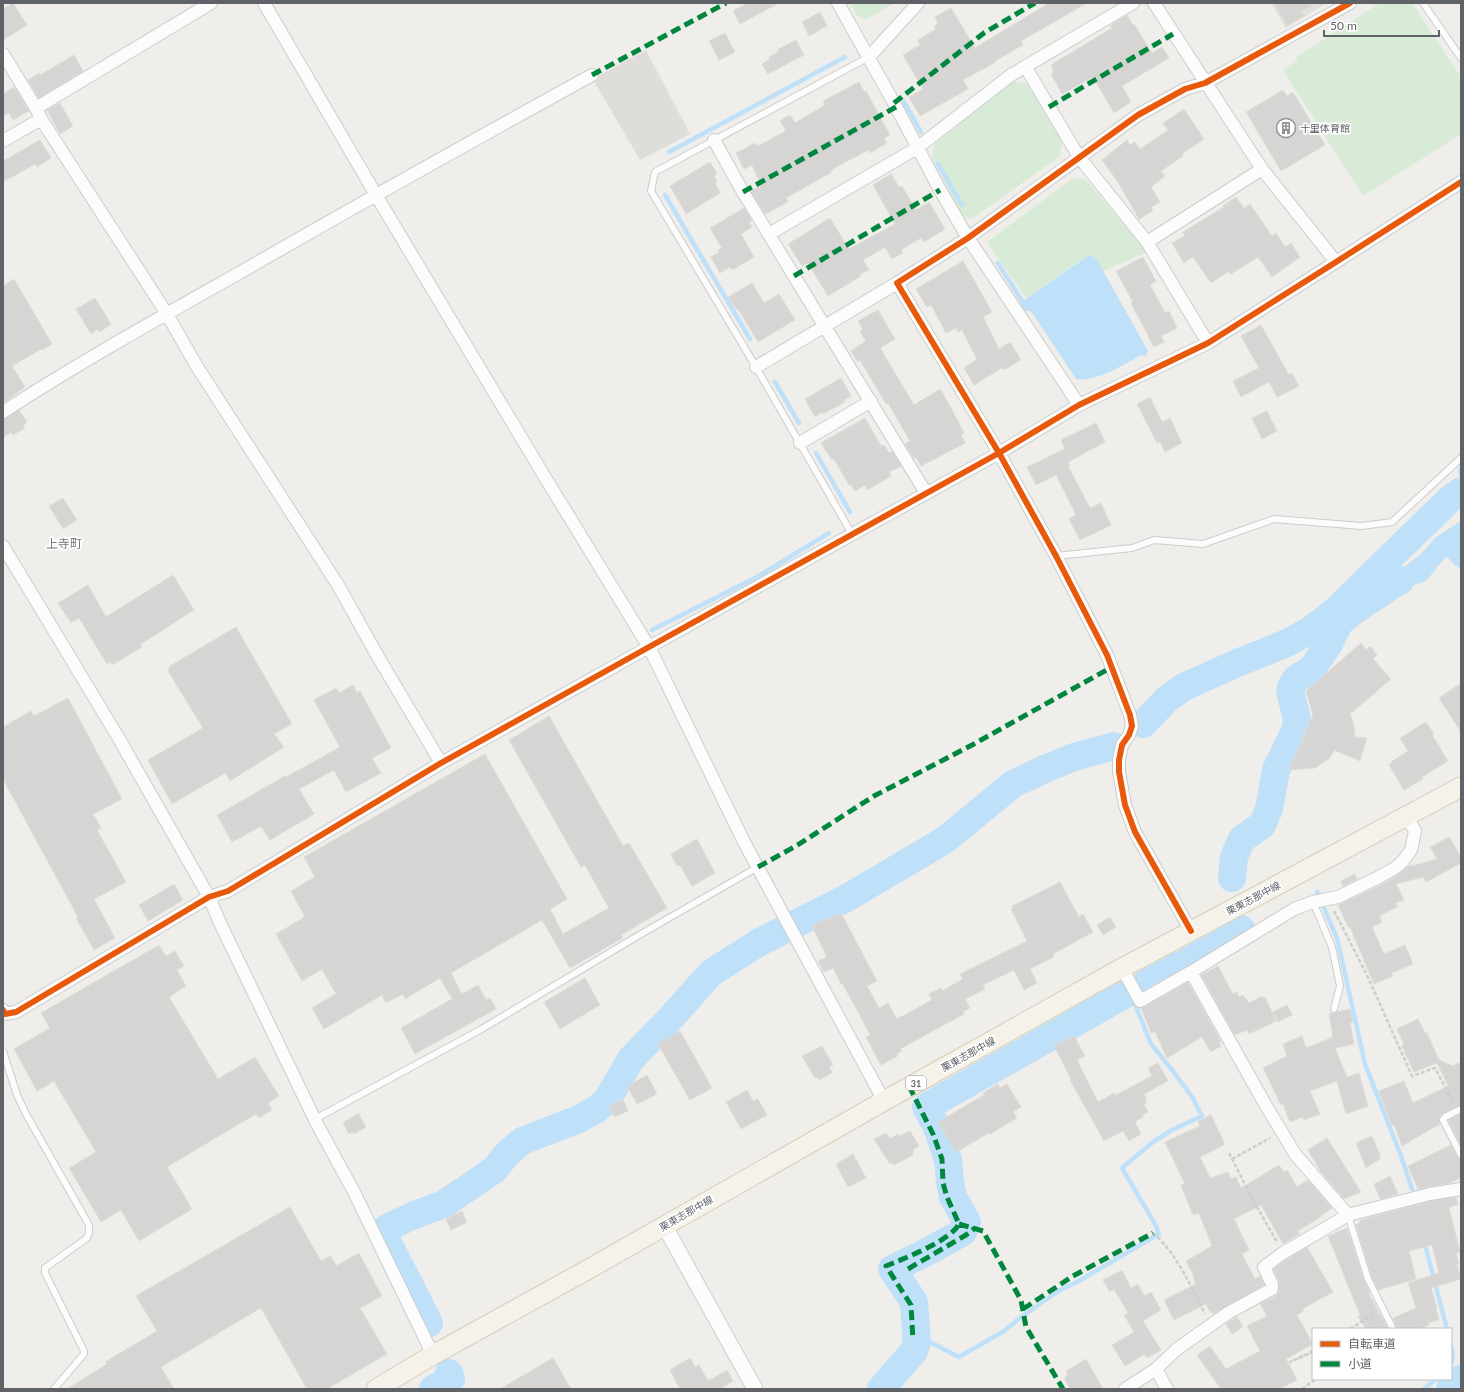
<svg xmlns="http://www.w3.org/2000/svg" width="1464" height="1392" font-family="Lato,'Noto Sans JP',sans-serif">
  <rect width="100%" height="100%" fill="#efeeea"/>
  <path fill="#dfddda" d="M646 50 690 134 640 160 595 83 596 77Z"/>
  <path fill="#e2e0da" d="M1271 3H1327L1286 28Z"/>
  <path fill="#d8ebd6" d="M850 3H895L865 20 857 15Z
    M1380 3H1412L1461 77V134L1363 196 1283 70 1298 60 1296 57Z
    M1014 81 1027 84 1062 142 1060 156 972 219 962 216 932 159 934 145 1005 87Z
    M1073 178 1086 180 1147 252 1103 271 1096 258 1088 255 1026 298 987 242Z"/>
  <path fill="#bfe0f9" d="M1089 255 1096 258 1148 351 1146 356 1141 355C1123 365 1097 382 1076 379L1031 311H1025L1020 303Z
    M1461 521V569L1456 566 1447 557C1438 563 1434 574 1425 581 1420 585 1410 585 1403 586L1399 571 1421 554 1436 537Z"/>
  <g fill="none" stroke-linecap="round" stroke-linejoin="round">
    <path stroke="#bfe0f9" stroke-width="4.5" d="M904 102 921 132
      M669 152 845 57
      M938 164 962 205
      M665 195 750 339
      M998 263 1022 301
      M775 382 799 423
      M816 453 850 512
      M1461 469 1460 471 1461 474
      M652 630 757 577 829 533
      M1317 892 1337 938 1365 1064 1401 1156 1412 1189
      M1424 1241 1447 1329
      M917 1342H930L959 1357 1004 1331 1021 1317 1060 1290 1077 1282 1159 1234 1155 1224 1122 1168 1153 1142 1172 1130 1202 1116 1192 1097 1173 1071 1151 1044 1132 997
      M1451 1346 1453 1355 1451 1364
      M1424 1389 1436 1379"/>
    <path stroke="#bfe0f9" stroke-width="28" d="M1143 724 1167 699 1184 687 1235 664 1287 643 1309 631 1333 613 1449 500 1461 491
      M1232 878 1234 857 1242 839 1262 825 1269 809 1276 770 1296 729 1297 719 1290 691 1292 685 1297 678 1312 669 1329 644 1339 623 1352 612 1394 584 1401 580
      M1145 984 1242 932 1241 929
      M429 1323 383 1233 387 1228 412 1216 444 1204 494 1170 507 1154 522 1141 579 1119 597 1109 607 1100 631 1059 668 1021 711 973 758 943 845 899 945 840 1013 784 1047 768 1074 757 1114 746
      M433 1389 451 1379 449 1373
      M881 1389 914 1351 917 1342 914 1302 892 1269 927 1252 963 1232 967 1222 953 1197 950 1182 948 1160 937 1127 926 1107 1131 991
      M1450 1389 1461 1379"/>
  </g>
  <path fill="#d6d5d3" stroke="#deddd9" d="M13 3 27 25 3 40V9Z
    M748 3H779L740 24 733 11Z
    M1049 3H1087L1021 41 1023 45 995 61 996 62 963 80 968 89 920 116 909 97 923 89 903 55 920 45 918 40 936 29 934 26 938 24 935 17 951 8 975 48Z
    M1274 3H1317L1301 12 1304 16 1287 26Z
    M820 12 827 26 809 36 802 22Z
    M1127 15 1133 25 1134 24 1152 53 1162 47 1169 58 1122 86 1131 102 1114 113 1093 77 1062 94 1051 74 1054 72 1051 65 1112 28 1110 26Z
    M725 33 735 52 719 60 709 41Z
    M796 40 804 55 768 74 762 64 770 59 769 57 778 52 777 50Z
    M74 55 83 71 39 98 28 80 39 73 40 75Z
    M859 82 864 92 866 91 890 135 884 138 887 143 870 153 868 150 831 170 832 172 786 198 788 202 765 214 751 191 761 186 752 165 744 169 736 153 755 143 758 146 786 131 780 121 790 115 795 123 825 105 823 101Z
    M14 87 29 111 13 120 9 113 3 116V94Z
    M1283 90 1287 96 1293 92 1325 145 1281 171 1246 112Z
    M60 103 73 126 60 134 47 110Z
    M1184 109 1204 139 1182 154 1183 156 1161 171 1165 176 1151 187 1160 202 1151 207 1153 211 1139 219 1118 182 1102 160 1127 140 1130 145 1135 142 1140 149 1168 130 1163 123Z
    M40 140 51 158 37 167 35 164 3 182V161Z
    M710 162 717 174 714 176 717 181 715 183 720 193 686 214 670 186Z
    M891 174 899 187 902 186 916 210 929 202 945 229 924 242 921 238 901 250 903 253 892 259 885 247 863 260 869 270 860 274 861 276 828 296 808 263 802 266 788 244 830 218 849 249 895 224 873 185Z
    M1236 197 1244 208 1250 204 1272 236 1276 233 1285 247 1291 243 1300 257 1272 277 1258 257 1231 274 1229 271 1211 283 1193 257 1184 263 1172 243 1185 236 1183 232 1224 207 1223 206Z
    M744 208 752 221 749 222 752 227 741 234 754 257 732 270 730 267 720 273 711 257 719 252 718 250 722 248 710 228Z
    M1143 257 1156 281 1150 285 1165 313 1169 311 1177 328 1161 336 1164 342 1154 347 1131 303 1133 302 1116 271Z
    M963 261 992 312 983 317 999 349 1010 342 1021 360 1004 370 1002 368 974 385 964 368 977 359 962 330 958 332 956 328 946 333 931 305 927 307 916 289Z
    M14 279 52 344 42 350 41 349 12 366 25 387 3 403V286Z
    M752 283 764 303 779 294 795 320 758 342 738 309 737 310 728 297Z
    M95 298 111 324 100 332 98 329 91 334 76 309Z
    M878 310 895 339 880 348 914 405 940 389 950 406 964 433 961 435 965 443 921 466 916 457 914 458 905 444 910 441 888 403 886 404 860 360 858 362 851 351 866 341 860 332 863 330 858 321Z
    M1261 325 1289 375 1292 373 1299 386 1277 397 1269 382 1241 397 1233 381 1259 368 1241 336Z
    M841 378 851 396 844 400 845 402 823 414 822 412 815 417 805 399Z
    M1150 397 1162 422 1170 418 1182 443 1165 452 1160 442 1157 443 1137 404Z
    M19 410 27 422 23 425 25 428 13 435 12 432 3 437V419Z
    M1267 411 1277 431 1262 439 1252 418Z
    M865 418 881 446 884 445 889 453 892 451 901 466 889 472 891 476 867 490 865 485 855 491 851 484 849 485 834 459 832 460 821 443Z
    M1096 423 1105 442 1068 462 1070 465 1068 466 1090 508 1101 503 1111 525 1080 540 1069 519 1076 515 1056 475 1036 485 1027 467 1065 449 1061 440Z
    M63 498 77 520 63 529 49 506Z
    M173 575 194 610 141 644 142 647 112 665 110 662 107 664 79 618 71 623 58 603 88 585 106 617Z
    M236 627 292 724 274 734 284 747 230 781 225 773 172 804 148 760 203 728 168 671 170 666Z
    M1361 643 1366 650 1370 646 1377 655 1373 659 1391 679 1350 714 1353 721 1355 737 1367 738 1360 761 1334 750 1330 758 1315 768 1289 770 1313 715 1306 691Z
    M1461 683V732L1439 698Z
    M353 685 357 693 360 691 391 748 372 758 381 773 346 792 334 770 299 789 314 814 270 840 261 826 232 842 217 815 285 776 286 777 340 747 314 700 336 688 339 693Z
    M68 698 122 799 93 814 101 828 97 830 126 882 94 899 115 938 94 950 76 918 78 917 3 779V727L31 711 34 716Z
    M549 716 623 846 629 843 667 908 621 935 623 938 570 968 542 920 513 937 451 973 462 994 478 985 486 1000 490 998 496 1009 415 1054 401 1028 452 999 440 978 405 999 403 994 386 1003 382 995 324 1029 312 1008 336 994 322 969 302 981 276 934 305 917 291 891 315 877 304 857 485 754 567 899 550 909 563 934 609 908 585 865 581 867 509 740Z
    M1426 722 1434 734 1432 735 1448 761 1422 777 1423 779 1404 790 1389 765 1392 763 1391 762 1408 751 1400 738Z
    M1449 837 1461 857V863L1426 882 1423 877 1396 884 1404 900 1396 903 1397 907 1379 916 1382 922 1372 927 1384 954 1405 945 1413 964 1391 973 1393 976 1374 984 1350 927H1348L1338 905 1381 885 1399 874 1409 866 1412 865V866L1437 859 1430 847Z
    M697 839 715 873 692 886 680 865 677 866 671 854Z
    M1355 874 1357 879 1343 886 1341 881Z
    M1060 882 1079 917 1083 914 1093 932 1053 954 1054 957 1030 969 1037 983 1024 990 1014 970 983 985 985 989 965 999 970 1008 963 1012 964 1014 900 1049 902 1051 897 1054 898 1056 881 1065 866 1037 870 1035 862 1019 842 983 841 984 833 968 824 972 818 961 827 957 812 926 827 918 828 920 841 913 877 981 867 986 879 1008 888 1003 897 1019 932 1000 929 994 941 988 942 991 963 979 960 974 1027 941 1011 909 1013 908 1012 906Z
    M174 884 183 900 148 921 139 905Z
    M1110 917 1116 927 1103 935 1097 925Z
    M159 945 166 956 175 951 184 966 177 970 186 986 169 997 218 1079 255 1057 279 1096 268 1103 272 1110 259 1118 256 1114 167 1167 192 1209 139 1241 121 1210 101 1222 69 1168 96 1152 54 1081 37 1091 14 1049 50 1028 41 1013Z
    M1218 966 1233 994 1237 992 1239 997 1243 995 1244 998 1245 997 1249 1003 1262 996 1263 998 1265 997 1276 1021 1249 1034 1247 1030 1235 1035 1201 975Z
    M585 978 600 1005 560 1029 544 1002Z
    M1188 982 1221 1042 1219 1043 1221 1046 1211 1052 1202 1037 1167 1058 1155 1032 1151 1033 1141 1008Z
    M1287 1005 1292 1015 1278 1022 1272 1012Z
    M1350 1009 1353 1022 1350 1023 1354 1044 1335 1048 1347 1077 1359 1073 1368 1106 1346 1114 1337 1081 1310 1091 1320 1114 1304 1120 1303 1117 1290 1122 1283 1104 1281 1105 1263 1068 1287 1056 1283 1044 1302 1036 1306 1048 1333 1037 1329 1014Z
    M1418 1019 1425 1033H1427L1439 1060 1453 1066 1461 1062V1105L1442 1114 1439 1119 1440 1124 1402 1146 1394 1125 1392 1126 1379 1091 1404 1081 1413 1103 1448 1086 1437 1063 1414 1072 1402 1046 1404 1044 1397 1029Z
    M680 1031 712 1088 690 1100 658 1044Z
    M1074 1036 1085 1056 1077 1060 1098 1102 1114 1093 1116 1095 1152 1076 1148 1068 1158 1063 1168 1081 1144 1094 1147 1100 1145 1101 1146 1104 1144 1105 1148 1112 1142 1115 1143 1117 1135 1122 1141 1134 1129 1141 1123 1131 1104 1141 1103 1139 1070 1080 1071 1079 1054 1046Z
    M822 1046 833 1065 829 1067 832 1073 819 1080 817 1077 815 1078 802 1056Z
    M647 1075 657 1094 637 1104 627 1086Z
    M998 1084 1000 1088 1007 1084 1021 1107 1013 1112 1017 1118 990 1134 989 1133 956 1152 938 1122 984 1095 983 1093Z
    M747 1090 753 1101 758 1099 767 1115 741 1129 726 1102Z
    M623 1100 628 1111 614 1117 609 1106Z
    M358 1113 366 1127 354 1134 352 1132 349 1134 343 1123Z
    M1461 1114V1145L1448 1120Z
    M1211 1115 1224 1142 1223 1143 1224 1145 1200 1157 1210 1178 1228 1172 1231 1179 1236 1177 1241 1188 1279 1165 1284 1172 1287 1170 1297 1187 1308 1180 1332 1208 1316 1220 1298 1231 1299 1234 1283 1244 1261 1205 1234 1219 1249 1250 1242 1254 1255 1279 1260 1276 1264 1285 1213 1314 1212 1311 1210 1312 1206 1304 1174 1320 1164 1300 1196 1284 1193 1277 1194 1276 1186 1261 1212 1246 1199 1213 1193 1215 1181 1185 1185 1184 1165 1142 1200 1126 1198 1121Z
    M910 1131 919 1146 913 1150V1155L894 1165 892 1163 890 1164 874 1139 886 1133 890 1139 898 1134 899 1136Z
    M1372 1136 1380 1155V1159L1366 1168 1356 1143Z
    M1327 1138 1361 1192 1344 1199 1321 1172 1308 1150Z
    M1451 1145 1457 1157 1461 1159V1177L1450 1183 1418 1189 1408 1166Z
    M853 1154 866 1178 848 1187 836 1164Z
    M1390 1176 1398 1194 1380 1199 1374 1184Z
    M1456 1197 1458 1204 1449 1208 1460 1252 1456 1253 1459 1264 1457 1265 1461 1279 1431 1288 1437 1308 1436 1309 1439 1320 1428 1323 1429 1325 1421 1329H1397L1393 1318 1416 1308 1408 1283 1439 1273 1432 1245 1409 1251 1416 1279 1378 1290 1372 1277 1356 1225 1360 1223 1359 1221 1367 1218 1432 1201Z
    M290 1207 321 1261 331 1256 336 1266 359 1253 382 1296 360 1308 387 1354 327 1389H307L261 1308 161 1367 174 1389H67L107 1364 105 1362 157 1331 136 1296Z
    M462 1211 467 1222 451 1230 446 1219Z
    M1347 1228 1364 1280 1370 1292H1368L1388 1329H1366L1358 1316 1360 1315 1328 1236Z
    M1307 1247 1333 1292 1302 1309 1304 1311 1297 1315 1313 1344 1286 1359 1297 1380 1279 1389H1221L1197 1355 1210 1346 1226 1369 1260 1351 1247 1326 1267 1316 1260 1304 1276 1296 1279 1292V1281L1273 1269 1287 1259Z
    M1122 1270 1131 1288 1138 1284 1144 1296 1151 1292 1161 1310 1143 1321 1161 1350 1147 1358 1145 1354 1125 1366 1112 1345 1134 1332 1124 1315 1128 1313 1114 1289 1110 1292 1103 1280Z
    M1237 1317 1243 1327 1232 1334 1226 1324Z
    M553 1358 571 1389H500Z
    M690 1358 695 1367 699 1365 708 1381 727 1370 733 1381 720 1389H680L670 1370Z
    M1086 1359 1099 1382 1103 1389H1070L1064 1378 1068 1375 1066 1371Z"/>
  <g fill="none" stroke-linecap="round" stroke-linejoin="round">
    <defs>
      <path id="service" d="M1423 3 1461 58
        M852 534 756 367 651 191 655 172 869 57
        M1056 556 1132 548 1154 540 1203 544 1274 519 1362 526 1392 522 1461 458
        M1313 902 1332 947 1340 986 1334 1009
        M3 1051 17 1095 26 1114 89 1225V1232L87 1238 45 1268V1273L84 1351V1354L54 1389
        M1461 1109 1445 1117 1443 1120 1461 1155
        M315 1119 480 1030 641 934 758 867
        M1348 1215 1368 1279 1393 1329"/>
      <path id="minor" d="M264 3 376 195 546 479 649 647 744 842 884 1101
        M838 3 894 103 940 190 968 238 1079 405
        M1154 3 1262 169 1336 262
        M3 54 36 108 41 119 167 314 196 365 338 585 377 655 441 763
        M869 57 918 3
        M1026 68 1079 157 1147 242 1208 343
        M36 108 211 3
        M714 140 743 192 926 493
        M3 141 41 119
        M769 234 917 148 1011 75 1133 3
        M1147 242 1262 169
        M756 367 897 283
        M3 412C80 362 161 317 241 272 357 205 474 140 592 75
        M800 443 871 401
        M3 546 118 737 209 897 220 923 317 1124 354 1192 433 1355
        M1191 931 1135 832 1125 805 1119 772V760L1122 745 1129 735 1132 726 1130 715 1107 655 1056 556 999 453 897 283 968 238 1138 115 1185 89 1205 83 1350 3
        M1122 968 1140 1001 1191 972 1265 1104 1295 1154 1348 1215
        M1191 972 1294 909 1313 902 1338 897 1377 878 1395 868 1403 861 1411 850 1415 831 1406 815
        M3 1010 5 1014 16 1012 209 897 228 891 441 763 649 647 999 453 1079 405 1208 343 1336 262 1461 182
        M1156 1369 1167 1389
        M1125 1389 1156 1369 1177 1349 1228 1313 1272 1289V1284L1264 1267 1283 1253 1348 1215 1430 1194 1461 1189"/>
      <path id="tertiary" d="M664 1225 755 1389"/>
      <path id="primary" d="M376 1389 433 1355 587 1270 884 1101 1122 968 1461 787"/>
    </defs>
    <use href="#service" stroke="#cbcccc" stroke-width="8"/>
    <use href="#minor" stroke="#cbcccc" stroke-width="14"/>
    <use href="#tertiary" stroke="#cbcccc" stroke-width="17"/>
    <use href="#primary" stroke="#d7ceb8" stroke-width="21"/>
    <path stroke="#cacfcc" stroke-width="2.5" stroke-dasharray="4 2" stroke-linecap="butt" d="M1334 911 1366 973 1412 1076 1435 1068 1453 1102
      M1229 1153 1253 1200 1277 1242
      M1232 1159 1270 1138
      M1153 1233C1178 1255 1190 1285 1205 1314
      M1350 1329 1375 1313
      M1313 1351 1290 1362 1313 1352
      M1302 1389 1316 1379"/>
    <use href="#service" stroke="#fdfcfc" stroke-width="6"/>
    <use href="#minor" stroke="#fdfcfc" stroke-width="12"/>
    <use href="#tertiary" stroke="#fdfcfc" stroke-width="15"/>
    <use href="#primary" stroke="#f4f2e9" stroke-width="19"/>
    <path stroke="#00873e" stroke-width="5" stroke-dasharray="10 5" stroke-linecap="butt" d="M592 75 726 3
      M894 103 984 33 1035 3
      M1049 107 1173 34
      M743 192 896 107
      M794 276 940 190
      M758 867 796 846 874 796 972 745 1112 667
      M909 1086 933 1134 942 1159 943 1183 947 1197 959 1224C950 1241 905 1258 886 1266L911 1305 913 1340
      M959 1224 983 1231 1021 1300 1026 1327 1063 1389
      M908 1269 966 1235 975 1228
      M1023 1309 1073 1276 1153 1233"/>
    <defs>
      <path id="cycleway" d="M1191 931 1135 832 1125 805 1119 772V760L1122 745 1129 735 1132 726 1130 715 1107 655 1056 556 999 453 897 283 968 238 1138 115 1185 89 1205 83 1350 3
        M3 1010 5 1014 16 1012 209 897 228 891 441 763 649 647 999 453 1079 405 1208 343 1336 262 1461 182"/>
    </defs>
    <use href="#cycleway" stroke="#fff" stroke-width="8"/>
    <use href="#cycleway" stroke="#e8590c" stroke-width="6"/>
  </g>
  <defs>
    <symbol id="building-ring" viewBox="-11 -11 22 22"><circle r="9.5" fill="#fff" stroke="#919496" stroke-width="1.5"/><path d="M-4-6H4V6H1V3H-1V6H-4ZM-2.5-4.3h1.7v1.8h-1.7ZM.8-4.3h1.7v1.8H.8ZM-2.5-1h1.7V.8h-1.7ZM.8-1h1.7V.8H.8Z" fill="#919496"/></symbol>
  </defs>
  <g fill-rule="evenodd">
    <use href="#building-ring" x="1275" y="117" width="22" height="22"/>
  </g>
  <g text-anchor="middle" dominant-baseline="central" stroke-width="3.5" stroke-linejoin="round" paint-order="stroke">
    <rect fill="#fff" stroke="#8f9295" stroke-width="1" x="906" y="1076" width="20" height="14" rx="3"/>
    <g font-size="9" font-weight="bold" fill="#5f6368">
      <text x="916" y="1083">31</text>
    </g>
    <g font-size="10" fill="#5f6368" stroke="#fff" text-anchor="start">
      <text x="1300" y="128">十里体育館</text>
    </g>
    <g font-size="10" fill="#5f6368" stroke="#fff">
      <text transform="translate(1253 898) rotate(-28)">栗東志那中線</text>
      <text transform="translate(968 1054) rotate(-29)">栗東志那中線</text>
      <text transform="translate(686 1213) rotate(-30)">栗東志那中線</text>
    </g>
    <g font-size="12" fill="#70757a" stroke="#fff">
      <text x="64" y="543">上寺町</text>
    </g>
  </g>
  <rect width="1464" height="1392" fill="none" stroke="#5f6368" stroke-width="8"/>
  <rect x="1312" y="1328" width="140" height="52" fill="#ffffff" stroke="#bfc1c3"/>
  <rect x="1320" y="1341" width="20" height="6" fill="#e8590c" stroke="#bfc1c3"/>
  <text x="1348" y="1348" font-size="12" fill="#5f6368">自転車道</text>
  <rect x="1320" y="1361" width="20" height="6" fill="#00873e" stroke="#bfc1c3"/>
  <text x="1348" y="1368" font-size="12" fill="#5f6368">小道</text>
  <path d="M1324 30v6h115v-6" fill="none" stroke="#5f6368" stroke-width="2"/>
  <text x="1330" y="30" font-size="12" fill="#5f6368" stroke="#ffffff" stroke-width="3" paint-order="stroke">50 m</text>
</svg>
